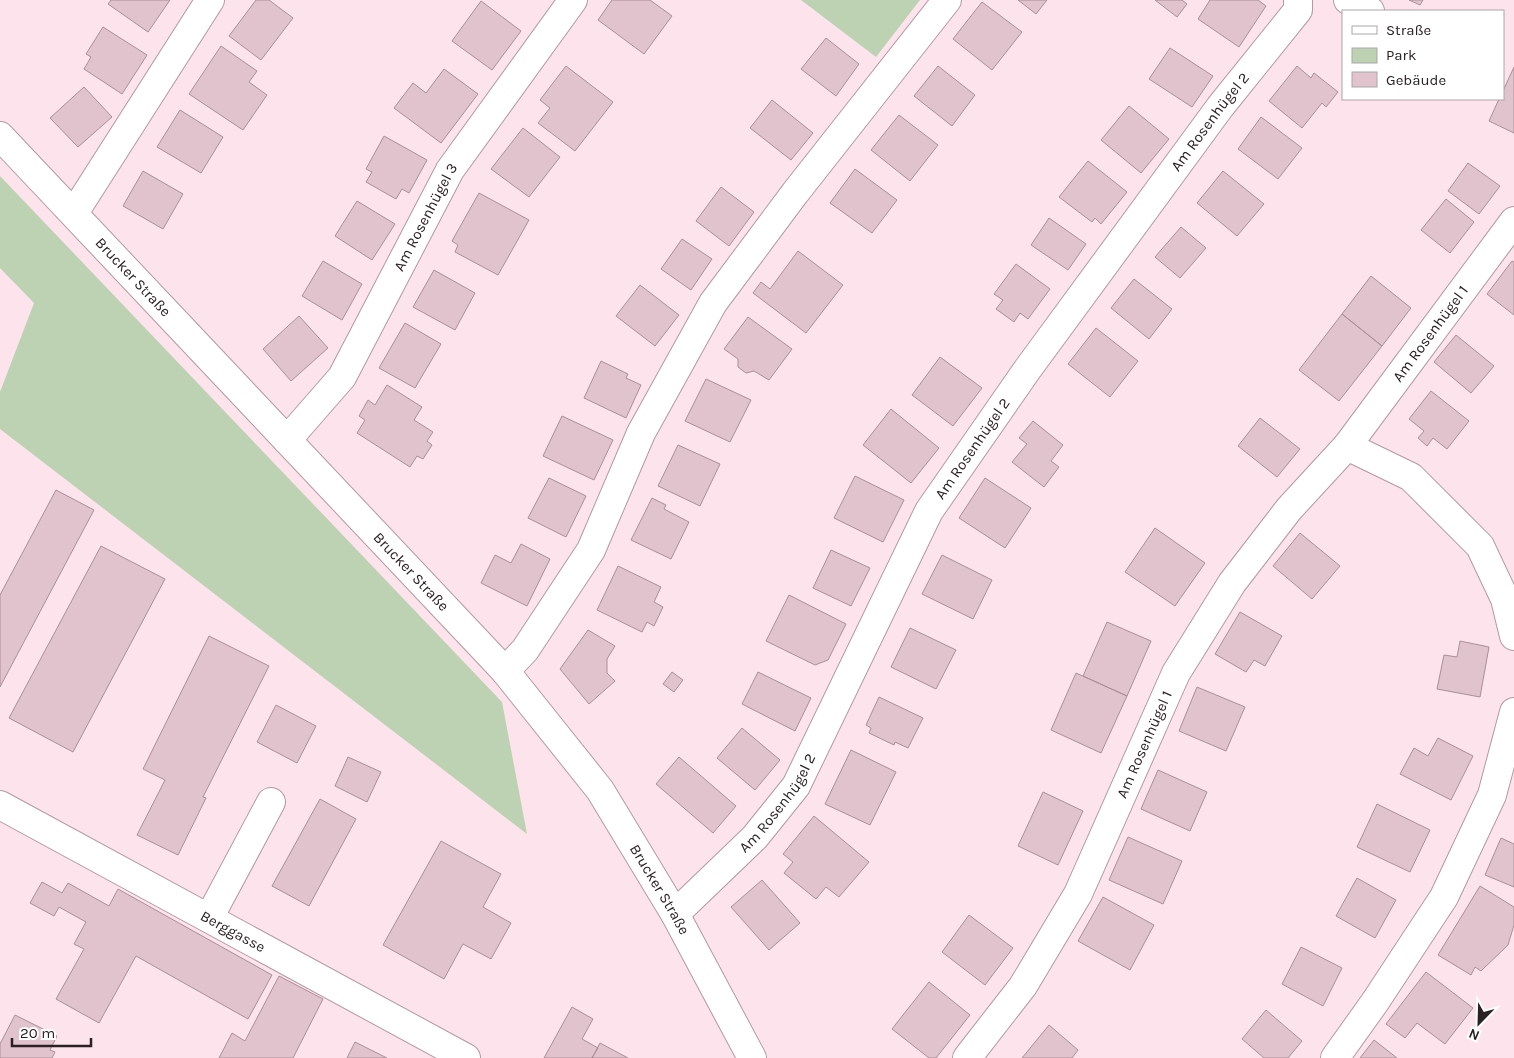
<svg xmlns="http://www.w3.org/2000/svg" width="1514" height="1058" font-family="Karla,sans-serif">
  <rect width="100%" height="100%" fill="#fce3ec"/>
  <path fill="#bcd2b2" d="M801 0H920L876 57Z
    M0 176 502 702 527 834 0 429V392L34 303 0 268Z"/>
  <path fill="#e0c3cd" stroke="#aa8e98" d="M111 0H170L148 32 108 4Z
    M256 0H269L293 18 261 60 229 36Z
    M612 0H650L672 16 644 54 598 20Z
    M1018 0H1047L1036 14Z
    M1155 0H1182L1187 4 1177 17Z
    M1210 0H1258L1266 6 1239 47 1198 19Z
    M1409 0H1423L1420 5Z
    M481 1 521 31 492 70 452 41Z
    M982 2 1022 32 992 70 953 39Z
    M103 27 147 55 122 94 84 69 91 57 86 54Z
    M826 38 859 64 836 96 801 69Z
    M221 46 257 71 249 82 267 95 243 130 189 94Z
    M1170 48 1213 76 1192 107 1149 79Z
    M566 66 613 102 575 151 538 123 550 108 540 100Z
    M938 66 975 95 952 126 914 96Z
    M1297 66 1311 78 1314 73 1338 92 1326 107 1322 103 1302 128 1269 101Z
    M1514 67V133L1489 121 1499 99H1503V91Z
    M444 69 478 94 441 143 394 108 413 83 426 93Z
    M84 87 112 117 78 147 50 118Z
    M772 100 813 133 791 160 750 128Z
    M1129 106 1169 139 1141 173 1101 140Z
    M180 110 223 137 201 173 157 147Z
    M899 115 938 145 910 181 871 150Z
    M1261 117 1302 148 1278 179 1238 149Z
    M523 128 560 157 529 197 491 169Z
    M384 136 427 160 409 193 402 189 396 199 366 182 372 172 366 169Z
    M1088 161 1127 192 1101 224 1095 218 1092 222 1059 197Z
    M1468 163 1500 186 1479 214 1448 191Z
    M855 169 897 200 872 233 830 203Z
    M143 171 183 194 163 229 123 206Z
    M1223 171 1264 204 1237 236 1197 203Z
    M721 187 754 212 729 246 696 221Z
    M479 193 529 220 498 275 455 252 458 245 452 241Z
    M1446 199 1474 222 1450 253 1421 230Z
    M357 201 395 224 372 260 335 236Z
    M1049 218 1086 244 1068 270 1031 245Z
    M1181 227 1206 248 1180 278 1155 257Z
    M682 239 712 259 691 290 661 269Z
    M798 251 843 285 806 333 753 293 761 282 770 289Z
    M323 261 362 284 342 320 302 296Z
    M1512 261 1514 262V315L1487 294Z
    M1016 264 1050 289 1028 319 1020 313 1014 322 996 309 1003 300 994 294Z
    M434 270 475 293 455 330 413 307Z
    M1371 276 1411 308 1382 346 1342 314Z
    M1134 279 1172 309 1149 339 1111 308Z
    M640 285 679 315 655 346 616 316Z
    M1342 314 1382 346 1339 401 1299 370Z
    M299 316 328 348 291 381 263 349Z
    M748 317 792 349 769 380 754 371 746 373 738 367V359L724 349Z
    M405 323 441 344 415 388 379 368Z
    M1096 328 1138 361 1110 397 1068 364Z
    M1456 335 1494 366 1471 393 1434 362Z
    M940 357 982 388 953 426 912 395Z
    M601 361 628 374 626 378 641 385 626 418 584 398Z
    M706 379 751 400 730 442 685 421Z
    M387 385 422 407 414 420 433 432 427 441 432 445 423 459 417 456 410 467 357 433 365 420 359 416 368 400 375 405Z
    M1431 391 1469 421 1447 449 1433 438 1427 446 1418 438 1424 431 1409 419Z
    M891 409 939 448 911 483 863 445Z
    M562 416 613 440 594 480 543 456Z
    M1260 418 1300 449 1277 477 1238 446Z
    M1033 421 1063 445 1051 461 1059 467 1044 487 1012 462 1027 444 1019 438Z
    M678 445 720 464 700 506 658 486Z
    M855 476 904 500 883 542 834 518Z
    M549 478 586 496 566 537 528 518Z
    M985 478 1031 508 1005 548 959 518Z
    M56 490 94 510 0 687V595Z
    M652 498 666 505 664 509 689 522 671 559 631 540Z
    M1155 528 1205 563 1175 606 1125 572Z
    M1300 533 1340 566 1312 599 1273 566Z
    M521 544 550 559 527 606 481 583 495 555 511 563Z
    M101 546 165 579 73 752 9 718Z
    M831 550 870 568 851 606 813 588Z
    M942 555 992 580 973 619 922 594Z
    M618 566 661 587 654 602 663 607 654 626 647 622 642 632 597 610Z
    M789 595 846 624 828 660 815 665 766 641Z
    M1240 612 1282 636 1265 666 1254 660 1246 672 1215 654Z
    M1107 622 1151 641 1127 696 1083 676Z
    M910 628 956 650 936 689 891 667Z
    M588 630 615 646 607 659V673L615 681 589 704 560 669Z
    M209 636 269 666 203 797 206 798 178 855 137 835 165 780 143 769Z
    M1460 641 1489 647 1480 697 1437 689 1444 655 1457 657Z
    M672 672 683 680 674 692 663 684Z
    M758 672 811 698 795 731 742 704Z
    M1076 673 1127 696 1101 753 1051 730Z
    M1197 687 1245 707 1226 751 1179 731Z
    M879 697 923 718 908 748 895 742 894 745 869 733 871 728 866 725Z
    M276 705 316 726 297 763 257 742Z
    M742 728 780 760 755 790 717 758Z
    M1438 738 1473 756 1451 800 1400 774 1414 748 1428 756Z
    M851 750 896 772 870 825 825 804Z
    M348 757 381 772 367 802 335 786Z
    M679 757 736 806 713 833 656 784Z
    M1158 770 1207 792 1190 831 1141 809Z
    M1043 792 1083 811 1058 865 1018 846Z
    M320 799 356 819 309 906 272 886Z
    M1377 804 1430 830 1410 872 1357 847Z
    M814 816 869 862 839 897 826 887 816 899 784 873 793 862 783 854Z
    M1128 837 1182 861 1163 904 1109 880Z
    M1501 838 1514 844V887L1485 875Z
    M441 841 501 874 483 907 511 923 491 959 463 944 444 979 383 945Z
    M1357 878 1396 900 1375 938 1336 916Z
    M762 880 800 923 769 950 731 907Z
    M42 882 62 893 68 883 109 906 118 889 272 975 248 1019 136 956 99 1023 56 999 84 949 74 944 86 922 59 907 54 916 30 903Z
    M1480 886 1514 907V925L1508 945 1481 971 1475 967 1471 975 1438 955Z
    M1103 897 1154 925 1130 970 1078 941Z
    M969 915 1013 948 985 985 942 952Z
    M1301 947 1342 968 1323 1006 1282 984Z
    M1426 972 1473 1008 1445 1044 1417 1023 1405 1038 1386 1024Z
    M279 976 323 999 293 1058H219L232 1033 245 1041Z
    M929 982 970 1015 936 1058H929L892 1029Z
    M572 1007 593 1019 582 1039 598 1048 592 1058H544Z
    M1266 1010 1302 1041 1288 1058H1264L1242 1039Z
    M15 1015 57 1036 50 1050 55 1052 52 1058H0V1044Z
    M1049 1025 1078 1050 1072 1058H1022Z
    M1374 1040 1397 1058H1360Z
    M355 1042 387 1058H347Z
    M600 1043 628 1058H592Z"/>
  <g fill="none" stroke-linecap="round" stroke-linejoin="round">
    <defs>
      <g id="minor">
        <path d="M1348 0 1370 11"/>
        <path id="s1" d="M0 136 505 671 600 790 675 914 752 1058"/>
        <path d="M74 213 210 0"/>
        <path id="s2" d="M287 440 342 377 450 170 573 0"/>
        <path id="s3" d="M1347 446 1514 221"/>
        <path d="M505 671 525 650 591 550 641 433 713 303 795 193 947 0"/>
        <path id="s4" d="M0 805 466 1058"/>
        <path id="s5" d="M675 914 755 837 796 786 929 511 1027 370 1220 107 1298 10V0"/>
        <path d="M209 918 271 802"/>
        <path id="s6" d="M967 1058 1023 986 1078 894 1176 673 1232 583 1289 509 1347 446 1411 477 1480 546 1505 599 1514 636"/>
        <path d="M1335 1058 1375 1002 1444 897 1492 795 1514 712"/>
      </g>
    </defs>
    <use href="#minor" stroke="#b498a2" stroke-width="30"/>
    <use href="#minor" stroke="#fff" stroke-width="28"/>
  </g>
  <g text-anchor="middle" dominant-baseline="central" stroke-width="5" stroke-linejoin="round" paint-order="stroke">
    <g font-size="15" fill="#2b2024" stroke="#fff">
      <text stroke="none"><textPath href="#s5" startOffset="962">Am Rosenhügel 2</textPath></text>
      <text stroke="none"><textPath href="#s2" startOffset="264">Am Rosenhügel 3</textPath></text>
      <text stroke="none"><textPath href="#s1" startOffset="194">Brucker Straße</textPath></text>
      <text stroke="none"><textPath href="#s3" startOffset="140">Am Rosenhügel 1</textPath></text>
      <text stroke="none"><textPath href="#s5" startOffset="558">Am Rosenhügel 2</textPath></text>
      <text stroke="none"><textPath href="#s1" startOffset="599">Brucker Straße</textPath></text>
      <text stroke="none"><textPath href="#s6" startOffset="362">Am Rosenhügel 1</textPath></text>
      <text stroke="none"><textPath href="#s5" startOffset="152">Am Rosenhügel 2</textPath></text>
      <text stroke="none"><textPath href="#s1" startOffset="1004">Brucker Straße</textPath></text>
      <text stroke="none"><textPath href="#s4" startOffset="265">Berggasse</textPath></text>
    </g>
  </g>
  <rect x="1342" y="10" width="162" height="90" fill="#ffffff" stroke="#aaa6a7"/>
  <rect x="1352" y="26" width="25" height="8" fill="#ffffff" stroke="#aaa6a7"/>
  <text x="1386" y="35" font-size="15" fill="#2b2024">Straße</text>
  <rect x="1352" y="48" width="25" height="15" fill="#bcd2b2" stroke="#aaa6a7"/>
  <text x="1386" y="60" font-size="15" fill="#2b2024">Park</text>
  <rect x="1352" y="72" width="25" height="15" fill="#e0c3cd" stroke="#aaa6a7"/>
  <text x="1386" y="85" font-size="15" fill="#2b2024">Gebäude</text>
  <g transform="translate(1479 1023) rotate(203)" stroke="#ffffff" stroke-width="4" paint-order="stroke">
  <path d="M0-4L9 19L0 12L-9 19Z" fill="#2b2024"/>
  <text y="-8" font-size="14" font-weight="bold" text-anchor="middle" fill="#2b2024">N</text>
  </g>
  <path d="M12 1038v8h79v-8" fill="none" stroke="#2b2024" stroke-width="2.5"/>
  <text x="20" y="1038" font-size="15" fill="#2b2024" stroke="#ffffff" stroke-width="4" paint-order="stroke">20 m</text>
</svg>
